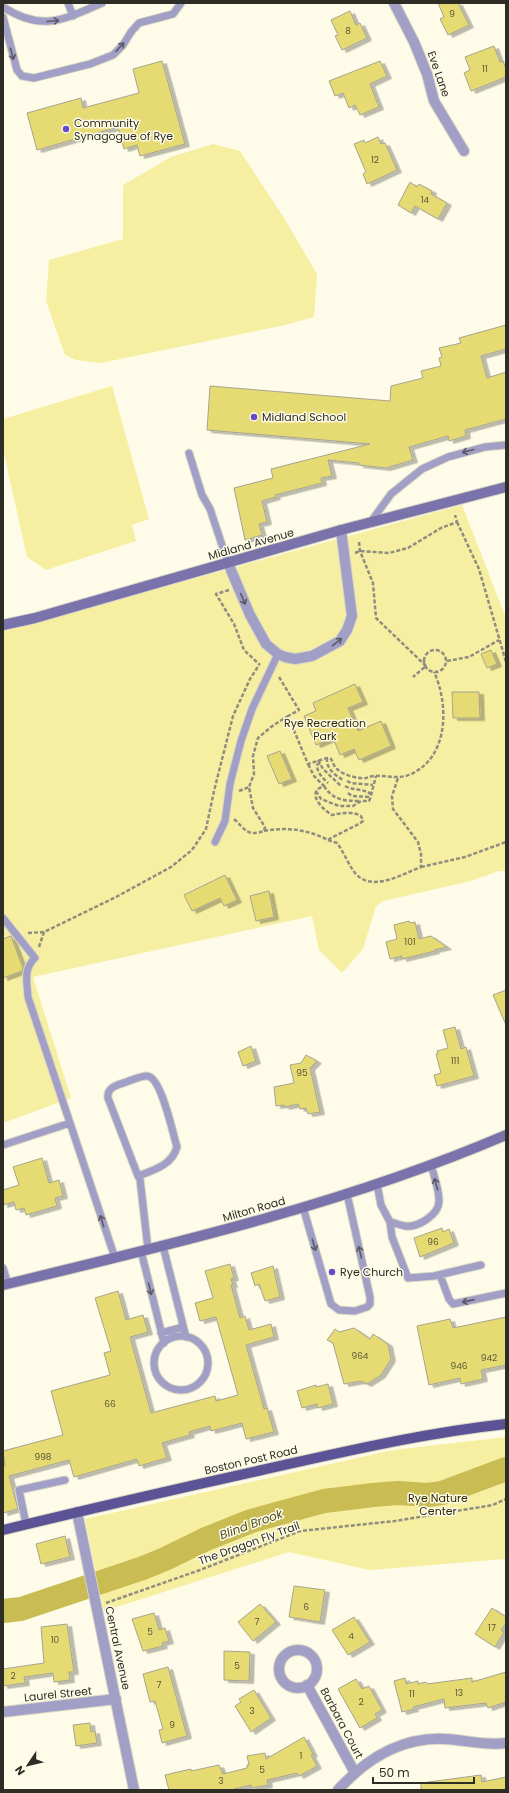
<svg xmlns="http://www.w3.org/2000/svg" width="509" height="1793" font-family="Poppins,sans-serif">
  <defs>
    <filter id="shadow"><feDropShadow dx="4.5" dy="2.5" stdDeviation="0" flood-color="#0004"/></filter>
  </defs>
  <rect width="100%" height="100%" fill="#fefce8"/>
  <path fill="#f6eea1" d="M213 144 240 151 284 218 317 274 314 317 285 325 101 363 76 360 65 355 46 301 49 260 123 239V185L171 157Z
    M112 386 149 519 132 525 136 541 46 570 27 557 3 449V419Z
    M462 505 506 618V871H499L471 881 383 901 376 906 363 949 342 973 319 950 312 916 33 977 71 1098 3 1123V631Z
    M506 1437V1559L370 1570 289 1552 104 1611 85 1519 393 1450Z"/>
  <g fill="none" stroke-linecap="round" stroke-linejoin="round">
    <path stroke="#c8bc53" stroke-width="24" d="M3 1611 21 1609 143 1568 165 1559 206 1539 251 1521 324 1501 373 1495 398 1493 428 1495 442 1493 506 1469"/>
  </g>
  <path fill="#e6da72" stroke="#a6a492" filter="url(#shadow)" d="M438 3H458L469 25 448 35 440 19 444 17Z
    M350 11 356 25 360 23 367 38 342 50 335 36 338 35 331 20Z
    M494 46 500 62 503 61 506 69V77L471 91 464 73 470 70 465 57Z
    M162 61 185 144 140 156 137 145 124 149 118 127 37 150 27 113 81 98 83 108 139 93 133 69Z
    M380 61 387 76 370 84 379 107 360 115 355 105 349 108 343 93 335 96 329 81Z
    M378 137 381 144 385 143 397 170 367 184 363 174 366 172 354 144 364 140 365 143Z
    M410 182 417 187 419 184 432 191 431 194 447 203 438 219 415 206 411 213 398 205Z
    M506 325V349L481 356 487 378 506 372V419L465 430 466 436 449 441 448 436 409 447 413 460 386 468 359 465V463L328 460 332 476 321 478 322 483 275 495 276 497 262 501 267 522 259 524 262 535 245 540 234 488 273 478 271 469 370 444 207 430 210 386 390 401 391 386 423 378 421 371 441 366 439 358 442 357 439 348 461 343 459 338Z
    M491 650 497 664 487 668 481 654Z
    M355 684 363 702 348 708 358 731 381 721 391 746 359 760 354 749 340 755 333 738 316 745 304 716 316 711 313 703Z
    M452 692H479L480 718H453Z
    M280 751 292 779 279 784 267 756Z
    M225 875 237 900 224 906 220 898 192 911 184 895Z
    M269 891 274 917 256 921 250 896Z
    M409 921 410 923 415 922 419 939 431 936 447 947 434 950 435 951 402 959V956L390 959 386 942 397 939 394 925Z
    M11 936 23 968 22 971 3 978V939Z
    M506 990V1025L493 995Z
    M455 1027 461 1049 466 1047 474 1076 437 1086 434 1075 441 1073 436 1054H438L437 1051 448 1048 443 1030Z
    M251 1046 256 1061 243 1066 238 1052Z
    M306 1055 317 1061 310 1068 320 1112 308 1114 306 1108 300 1109 298 1104 285 1107 284 1105 276 1106 274 1087 294 1083 290 1065 301 1063Z
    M42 1158 49 1183 59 1180 63 1196 55 1198 57 1206 26 1215 24 1208 16 1210 14 1202 3 1205V1190L19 1185 13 1167Z
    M442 1228 443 1232 449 1229 454 1243 420 1257 414 1238Z
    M230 1264 234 1278 231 1279 233 1285H231L240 1318 245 1316 249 1330 271 1324 274 1337 246 1345 259 1391 264 1409 267 1408 274 1432 246 1439 242 1423 211 1431 210 1426 189 1432 190 1435 162 1443 167 1458 139 1466 137 1459 74 1477 69 1460 9 1476 18 1509 3 1513V1466H5L3 1451 63 1435 51 1391 110 1375 104 1353 111 1351 95 1298 118 1291 126 1320 143 1315 148 1332 130 1337 151 1413 215 1396 216 1401 238 1395 216 1317 200 1321 195 1303 213 1298 205 1271Z
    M273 1266 280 1297 265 1301 259 1284 255 1286 251 1273Z
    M506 1317V1365L481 1370 483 1379 461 1384 460 1378 429 1385 417 1326 450 1319 453 1328Z
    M354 1328 370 1339 373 1334 388 1344 391 1359 381 1375 367 1384 361 1381 344 1384 333 1343 327 1340 335 1329 339 1332Z
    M328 1384 333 1404 318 1408 317 1404 302 1408 297 1391 316 1385V1387Z
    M65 1536 70 1557 41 1564 36 1544Z
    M294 1586 325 1590 320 1622 289 1617Z
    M260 1604 276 1622 253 1641 238 1622Z
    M492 1608 506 1617V1623L501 1630 504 1632 495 1647 475 1634Z
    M154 1613 159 1630 165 1628 169 1641 162 1643 163 1646 143 1651 132 1619Z
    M354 1617 370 1642 348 1655 332 1630Z
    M67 1624 74 1672H69L70 1680 54 1682 53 1673 24 1677 25 1683 3 1686V1669L44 1663 41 1627Z
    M224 1651 250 1652 249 1681 224 1680Z
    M168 1667 187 1736 162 1743 159 1730 163 1729 155 1701 150 1702 143 1674Z
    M506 1672V1702L488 1708 486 1703 445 1708 444 1699 413 1707 414 1709 402 1712 394 1681 405 1678 406 1684 418 1681V1684L426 1682 427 1684 472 1678V1682Z
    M356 1679 362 1689 369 1686 382 1710 375 1714 377 1718 360 1728 338 1689Z
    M254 1690 271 1718 251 1732 235 1706 241 1702 239 1699Z
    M90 1723 91 1732 95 1731 97 1743 76 1746 73 1725Z
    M304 1737 313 1754 311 1755 317 1766 299 1776 297 1773 267 1780 268 1785 252 1788 251 1785 230 1790H169L165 1775 182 1771 191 1769V1771L219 1765 223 1774 247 1768V1765H249L247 1756 265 1753 266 1759Z
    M481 1775 482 1782 506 1777V1790H421V1783Z"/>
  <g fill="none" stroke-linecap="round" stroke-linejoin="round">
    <defs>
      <path id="lane" d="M68 3 73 16
        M3 7C42 32 63 20 102 3
        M3 17 17 70 22 76 34 78 90 64 113 55 123 45 131 32 139 23 173 14 181 3
        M189 453 202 495 210 509 228 563
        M370 523 391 494 422 469 448 457 485 447 506 445
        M215 842 225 821 230 784 241 741 252 709 278 654
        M3 918 35 958C23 969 27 982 28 997L115 1258
        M3 1145 70 1123
        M138 1176C154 1170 172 1165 177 1147 173 1134 161 1076 147 1076 139 1076 128 1082 120 1084 112 1087 107 1090 108 1098L138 1176 140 1179 148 1249
        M377 1184 381 1205 390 1222C395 1223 400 1225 405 1226 417 1228 439 1215 439 1201 439 1189 434 1176 431 1165
        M303 1207 331 1304 339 1310 355 1311 367 1307 370 1304V1297L347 1194
        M390 1222 392 1237 408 1278 434 1276 481 1265
        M163 1246 186 1337
        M141 1251 164 1343
        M3 1268 8 1284
        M440 1275 449 1299 453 1304 506 1293
        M161 1333 183 1327
        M154 1363a27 27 0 1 1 54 0a27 27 0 1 1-54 0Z
        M26 1524 19 1490 65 1480"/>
      <path id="street" d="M394 3 414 42 427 74 434 101 464 151
        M228 563 250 615 266 644 278 654 285 657 295 659 312 656 340 641 347 630 352 616 341 530
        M77 1512 134 1790
        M279 1669a19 19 0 1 1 38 0a19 19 0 1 1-38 0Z
        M307 1685 355 1773
        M3 1712 116 1699
        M338 1790C366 1759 402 1737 445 1739 466 1740 485 1746 506 1743"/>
      <path id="secondary" d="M3 625 35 618 341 530 506 487
        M3 1285C173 1244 345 1204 506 1135"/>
      <path id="primary" d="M3 1530C89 1509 176 1489 262 1470 343 1452 423 1433 506 1424"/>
    </defs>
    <use href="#lane" stroke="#d8d7c5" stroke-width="9"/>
    <use href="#street" stroke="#d8d7c5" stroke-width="12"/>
    <use href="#secondary" stroke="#d8d7c5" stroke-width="12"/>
    <use href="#primary" stroke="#d8d7c5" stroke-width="12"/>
    <path stroke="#8f8d80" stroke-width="2.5" stroke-dasharray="4 2" stroke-linecap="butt" d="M457 522 479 569 506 662
      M359 542 360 551 373 583 376 618 426 666 413 677
      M355 553 360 551 389 553 408 548 441 528 457 522 455 515
      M229 590 216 594 234 624 244 650 260 665
      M424 661a11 11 0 1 1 22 0a11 11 0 1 1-22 0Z
      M447 661 469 657 499 640
      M279 677 299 710 288 716 308 764 327 758 331 759C333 762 334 767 337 769 343 775 358 779 366 778 369 777 372 776 375 776 388 775 398 780 411 774 449 757 449 704 434 672
      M327 758C326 769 335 775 343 780
      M318 760 323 769 341 786
      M320 763 317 765C317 773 323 778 328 783
      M347 781 351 783 373 785
      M324 786C333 800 344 801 360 801
      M345 786C354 791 362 788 371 794
      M239 791 249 787
      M316 791 321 799 339 806H353L361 801H369L370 799 376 776
      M348 793 352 796 370 797
      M234 819C245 829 247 837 264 831L265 827 253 808 249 787 254 774 253 756 258 738 271 727 288 716
      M264 831C287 827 306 829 328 840 337 834 357 826 363 821L361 816C352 811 342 813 332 815 322 809 305 792 324 786L314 776 308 764
      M328 840 337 843C344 852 348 864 355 873 372 893 402 874 421 867V854L418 842 393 809 392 796 398 778
      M421 867 465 857 506 842
      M28 933 44 932 116 897 171 867 192 850 206 829 214 791 233 716 250 679 259 665
      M39 947 44 932
      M106 1603 200 1570 300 1531 395 1521 493 1505 506 1499"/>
    <use href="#lane" stroke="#a29fc6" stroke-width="7"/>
    <use href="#street" stroke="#a29fc6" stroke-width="10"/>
    <use href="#secondary" stroke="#7972ab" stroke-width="10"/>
    <use href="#primary" stroke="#5c5296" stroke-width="10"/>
  </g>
  <defs><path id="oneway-shaft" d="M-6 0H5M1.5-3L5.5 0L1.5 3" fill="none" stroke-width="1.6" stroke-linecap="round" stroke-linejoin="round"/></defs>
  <g stroke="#5c5a65">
    <use href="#oneway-shaft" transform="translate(53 21) rotate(-5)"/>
    <use href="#oneway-shaft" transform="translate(120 47) rotate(-48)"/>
    <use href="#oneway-shaft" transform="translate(12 54) rotate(75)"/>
    <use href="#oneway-shaft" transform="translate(468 451) rotate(165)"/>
    <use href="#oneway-shaft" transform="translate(243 599) rotate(67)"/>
    <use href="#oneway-shaft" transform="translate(337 642) rotate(-39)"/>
    <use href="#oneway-shaft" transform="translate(436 1184) rotate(-105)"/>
    <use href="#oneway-shaft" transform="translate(102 1221) rotate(-108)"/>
    <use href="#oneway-shaft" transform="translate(314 1245) rotate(74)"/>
    <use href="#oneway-shaft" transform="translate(360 1252) rotate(-103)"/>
    <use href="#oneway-shaft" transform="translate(150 1289) rotate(76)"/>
    <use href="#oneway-shaft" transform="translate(468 1301) rotate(167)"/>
  </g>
  <g fill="#664bc4" stroke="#fefce8" stroke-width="1.5">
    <circle cx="66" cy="129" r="4"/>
    <circle cx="254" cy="417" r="4"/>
    <circle cx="332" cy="1272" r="4"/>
  </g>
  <g text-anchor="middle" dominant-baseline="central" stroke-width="3" stroke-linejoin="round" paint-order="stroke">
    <g font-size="9" fill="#5b5838">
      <text x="452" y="14">9</text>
      <text x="348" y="31">8</text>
      <text x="485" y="69">11</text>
      <text x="375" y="160">12</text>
      <text x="425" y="200">14</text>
      <text x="410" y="942">101</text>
      <text x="455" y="1061">111</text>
      <text x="302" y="1073">95</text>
      <text x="433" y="1242">96</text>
      <text x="360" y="1356">964</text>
      <text x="489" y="1358">942</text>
      <text x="459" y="1366">946</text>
      <text x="110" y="1404">66</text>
      <text x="43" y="1457">998</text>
      <text x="306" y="1607">6</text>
      <text x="257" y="1622">7</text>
      <text x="492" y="1628">17</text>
      <text x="150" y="1632">5</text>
      <text x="351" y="1636">4</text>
      <text x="55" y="1640">10</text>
      <text x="237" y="1666">5</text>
      <text x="13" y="1676">2</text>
      <text x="159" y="1685">7</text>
      <text x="459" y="1693">13</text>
      <text x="412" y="1694">11</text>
      <text x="361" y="1702">2</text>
      <text x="252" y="1711">3</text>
      <text x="172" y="1725">9</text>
      <text x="301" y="1756">1</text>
      <text x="262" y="1770">5</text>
      <text x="221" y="1781">3</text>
    </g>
    <g font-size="11" fill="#2d2c25" stroke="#fefce8">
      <text transform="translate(439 74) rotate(71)">Eve Lane</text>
      <text transform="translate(251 544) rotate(-16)">Midland Avenue</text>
      <text transform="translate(254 1209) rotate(-16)">Milton Road</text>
      <text transform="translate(251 1460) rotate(-13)">Boston Post Road</text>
      <text transform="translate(249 1543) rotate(-20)">The Dragon Fly Trail</text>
      <text transform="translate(118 1648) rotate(78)">Central Avenue</text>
      <text transform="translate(58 1694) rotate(-6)">Laurel Street</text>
      <text transform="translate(342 1723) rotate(62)">Barbara Court</text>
    </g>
    <g font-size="11" fill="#2d2c25" stroke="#fefce8" text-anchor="start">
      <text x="74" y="123">Community<tspan x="74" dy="13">Synagogue of Rye</tspan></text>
      <text x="262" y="417">Midland School</text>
      <text x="340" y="1272">Rye Church</text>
    </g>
    <g font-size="11" fill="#302a00" stroke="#fefce8">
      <text x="325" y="723">Rye Recreation<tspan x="325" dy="13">Park</tspan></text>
      <text x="438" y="1498">Rye Nature<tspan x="438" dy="13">Center</tspan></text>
    </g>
    <g font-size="12" font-style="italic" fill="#504b20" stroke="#fefce8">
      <text transform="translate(251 1524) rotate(-20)">Blind Brook</text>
    </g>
  </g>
  <rect width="509" height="1793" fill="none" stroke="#2d2c25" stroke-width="8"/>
  <g transform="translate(28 1765) rotate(235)" stroke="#fefce8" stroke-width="3" paint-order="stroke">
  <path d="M0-3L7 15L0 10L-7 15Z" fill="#2d2c25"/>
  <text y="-6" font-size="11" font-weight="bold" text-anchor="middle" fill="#2d2c25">N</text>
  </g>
  <path d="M373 1777v6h101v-6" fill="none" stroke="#2d2c25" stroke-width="2"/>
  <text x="379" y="1777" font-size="12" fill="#2d2c25" stroke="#fefce8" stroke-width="3" paint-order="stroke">50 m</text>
</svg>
